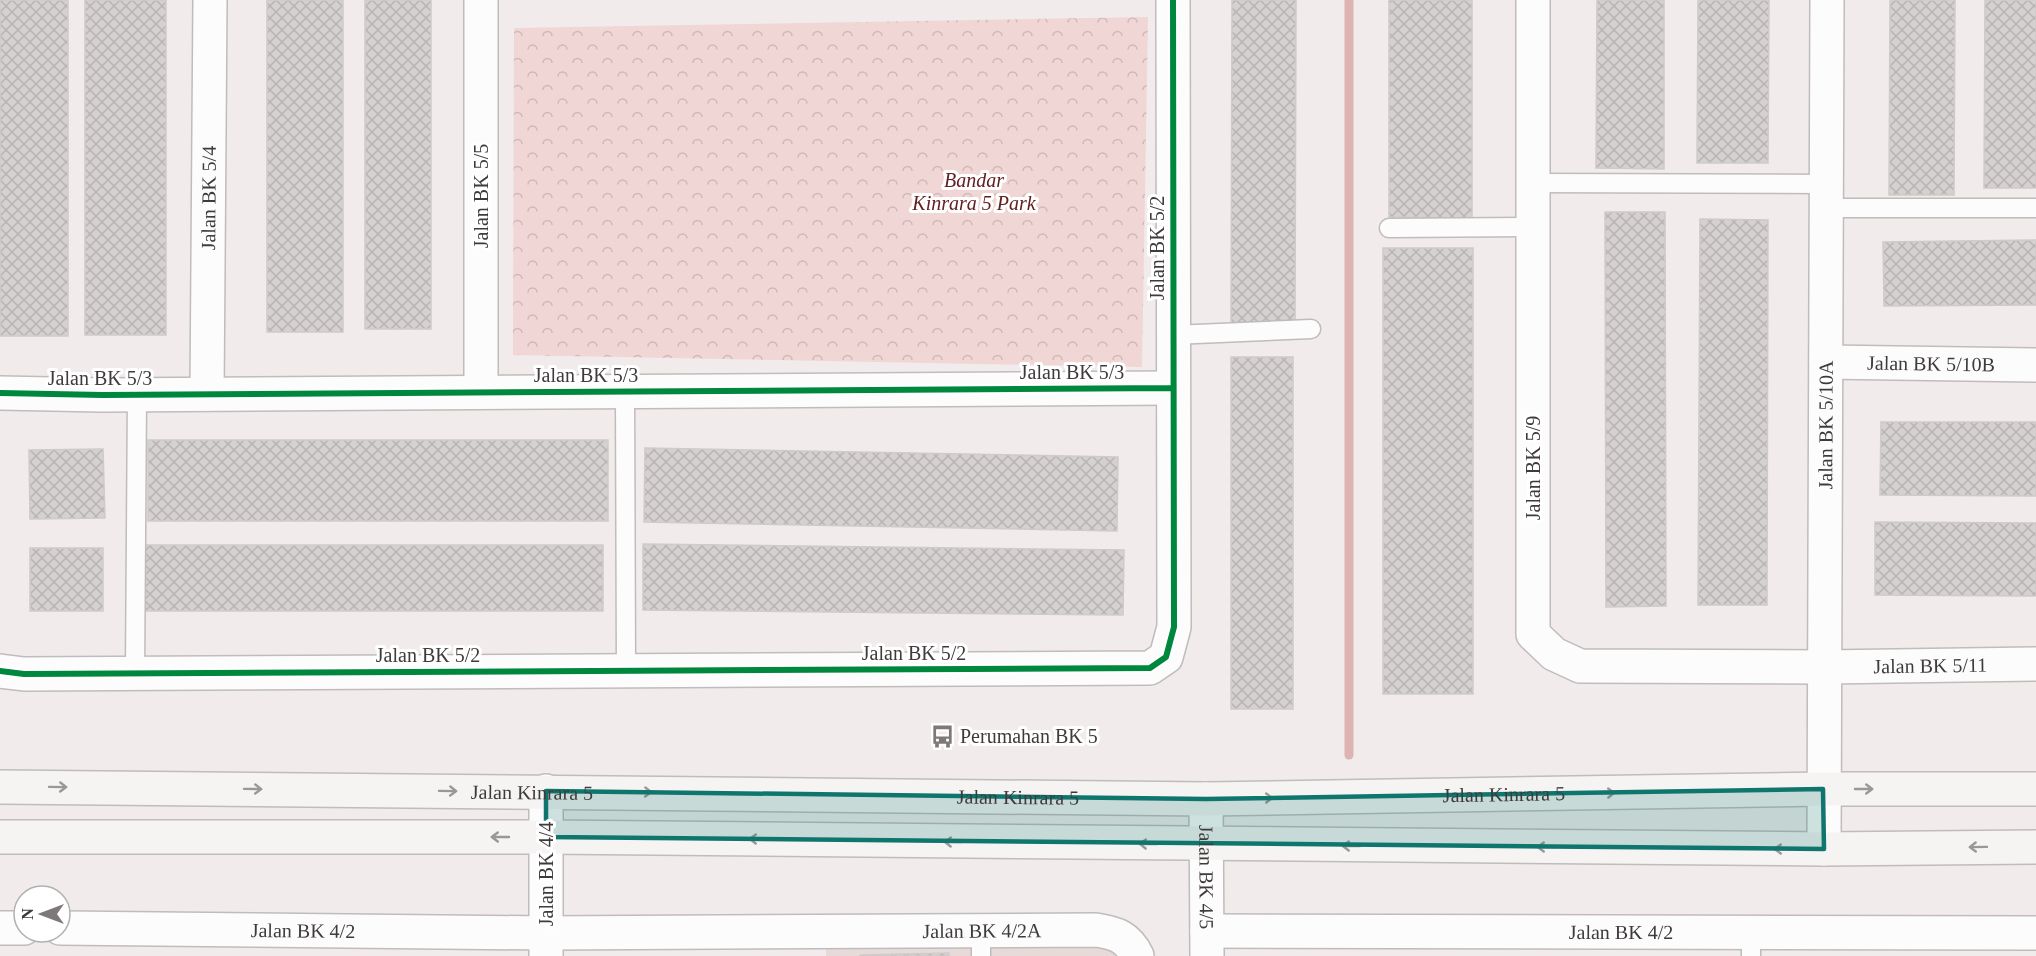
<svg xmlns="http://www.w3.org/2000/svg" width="2036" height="956" font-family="'Times New Roman',serif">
  <defs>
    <pattern id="forest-crowns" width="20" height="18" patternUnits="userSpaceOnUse" patternTransform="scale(1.5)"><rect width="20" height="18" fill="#f0d6d4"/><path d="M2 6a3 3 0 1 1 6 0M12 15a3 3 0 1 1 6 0" fill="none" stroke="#cfb9b7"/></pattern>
    <pattern id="building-cross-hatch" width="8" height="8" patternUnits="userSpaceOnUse" patternTransform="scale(1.5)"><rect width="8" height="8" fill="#d6d1d1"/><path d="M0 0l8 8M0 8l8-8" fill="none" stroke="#b9b4b4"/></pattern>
  </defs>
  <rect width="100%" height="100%" fill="#f1ebeb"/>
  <path fill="#e7dbda" d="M1098 942 1124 956H826V947Z"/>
  <path fill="url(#forest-crowns)" d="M1148 17 1142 367 513 355 514 28Z"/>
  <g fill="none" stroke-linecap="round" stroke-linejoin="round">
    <path stroke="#ddb4b1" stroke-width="9" d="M1349 0V755"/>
  </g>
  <path fill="url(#building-cross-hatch)" stroke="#cfcbcb" stroke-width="1.5" d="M0 0H68V336H0Z
    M85 0H166V335H85Z
    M267 0H343V332H267Z
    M365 0H431V329H365Z
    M1232 0H1296L1295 328H1231Z
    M1389 0H1472V218L1389 217Z
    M1597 0H1664V169L1596 168Z
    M1698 0H1769L1768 163H1697Z
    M1890 0H1955L1954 195H1889Z
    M1985 0H2036V188H1984Z
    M1605 212H1665L1666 606 1606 607Z
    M1700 219 1768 220 1767 605H1698Z
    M2036 240V305L1884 306 1883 242Z
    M1383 248H1473V694H1383Z
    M1231 357H1293V709H1231Z
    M1881 422H2036V496L1880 495Z
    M148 440H608V521H148Z
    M645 448 1118 457 1117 531 644 522Z
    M103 449 105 518 30 519 29 450Z
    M1875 522 2036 523V596L1875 595Z
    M643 544 1124 550 1123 615 643 610Z
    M145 545H603V611H145Z
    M30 548H103V611H30Z
    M949 953V956H860L861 955Z"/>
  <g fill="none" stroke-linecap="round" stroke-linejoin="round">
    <defs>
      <path id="service" d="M1533 183 1827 184
        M1826 208H2036
        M1389 228 1533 227
        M1173 335 1311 329
        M625 391 626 671
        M135 673 137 394
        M981 930V956
        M1751 932V956"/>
      <g id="minor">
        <path d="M481 0V392"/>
        <path id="s1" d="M1533 0V634L1554 654 1580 666 1825 667 2036 664"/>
        <path id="s2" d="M1826 362 2036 365"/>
        <path d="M0 393 103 395 1173 388"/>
        <path id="s3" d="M207 394 210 0"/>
        <path d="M0 671 24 674 1150 668 1166 657 1174 627 1173 0"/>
        <path d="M546 791V956"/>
        <path id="s4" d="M1206 799 1207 956"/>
        <path id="s5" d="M1824 849 1827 0"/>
        <path d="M0 928H24"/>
        <path id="s6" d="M60 928 546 933 1096 930C1116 933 1128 937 1137 956"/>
        <path id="s7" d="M1207 931 2036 933"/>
      </g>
      <g id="secondary">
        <path id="s8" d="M0 787 1206 799 1823 789H2036"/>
        <path d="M0 837H546L1824 849 2036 847"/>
      </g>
    </defs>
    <use href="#service" stroke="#c0bcbc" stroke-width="21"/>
    <use href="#minor" stroke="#c0bcbc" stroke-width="36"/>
    <use href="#secondary" stroke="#c0bcbc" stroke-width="36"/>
    <use href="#service" stroke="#fdfcfc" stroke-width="18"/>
    <use href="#minor" stroke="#fdfcfc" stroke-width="33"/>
    <use href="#secondary" stroke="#f6f3f3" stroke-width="33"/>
    <defs>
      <path id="cycleway" d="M0 393 103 395 1173 388
        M0 671 24 674 1150 668 1166 657 1174 627 1173 0"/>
    </defs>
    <use href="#cycleway" stroke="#fff" stroke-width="10"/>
    <use href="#cycleway" stroke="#00873e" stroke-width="6"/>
  </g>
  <defs><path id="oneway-shaft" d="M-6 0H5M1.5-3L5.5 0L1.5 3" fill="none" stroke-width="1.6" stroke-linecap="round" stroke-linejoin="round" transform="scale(1.5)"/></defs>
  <g stroke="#9a9797">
    <use href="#oneway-shaft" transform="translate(58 787) rotate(1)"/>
    <use href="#oneway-shaft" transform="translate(253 789) rotate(1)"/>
    <use href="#oneway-shaft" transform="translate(1864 789)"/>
    <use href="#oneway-shaft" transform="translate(448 791) rotate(1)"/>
    <use href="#oneway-shaft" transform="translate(643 792) rotate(1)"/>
    <use href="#oneway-shaft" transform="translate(1606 793) rotate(-1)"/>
    <use href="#oneway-shaft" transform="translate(1264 798) rotate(-1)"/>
    <use href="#oneway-shaft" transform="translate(500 837) rotate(180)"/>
    <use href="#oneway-shaft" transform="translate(758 839) rotate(-179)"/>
    <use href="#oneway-shaft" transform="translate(953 842) rotate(-179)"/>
    <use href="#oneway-shaft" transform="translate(1148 844) rotate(-179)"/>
    <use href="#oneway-shaft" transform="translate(1351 846) rotate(-180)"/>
    <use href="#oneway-shaft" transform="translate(1546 847) rotate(-180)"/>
    <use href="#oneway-shaft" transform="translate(1978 847) rotate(179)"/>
    <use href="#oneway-shaft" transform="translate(1783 849) rotate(-180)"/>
  </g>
  <path fill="#0f766e" fill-opacity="0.2" stroke="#0f766e" stroke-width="4.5" stroke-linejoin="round" d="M1823 789 1824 849 546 837V791L1206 799Z"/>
  <defs>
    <symbol id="bus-bare" viewBox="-9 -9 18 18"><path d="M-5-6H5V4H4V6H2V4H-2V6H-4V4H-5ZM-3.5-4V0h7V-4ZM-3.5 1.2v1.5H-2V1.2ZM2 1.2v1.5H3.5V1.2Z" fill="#7d7979" stroke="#fff" stroke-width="2.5" paint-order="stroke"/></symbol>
  </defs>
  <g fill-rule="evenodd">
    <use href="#bus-bare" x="926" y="720" width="33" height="33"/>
  </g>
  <g text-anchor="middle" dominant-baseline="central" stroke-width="6" stroke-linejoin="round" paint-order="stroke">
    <g font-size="20" font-style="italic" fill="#64201f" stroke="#fff">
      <text x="974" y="180">Bandar<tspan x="974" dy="23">Kinrara 5 Park</tspan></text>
    </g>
    <g font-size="20" fill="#3f3b3b" stroke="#fff">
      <text transform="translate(481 196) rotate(-90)">Jalan BK 5/5</text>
      <text stroke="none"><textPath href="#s3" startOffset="196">Jalan BK 5/4</textPath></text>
      <text transform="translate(1157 248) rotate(-90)">Jalan BK 5/2</text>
      <text stroke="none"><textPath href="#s2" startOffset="105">Jalan BK 5/10B</textPath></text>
      <text x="1072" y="372">Jalan BK 5/3</text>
      <text x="586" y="375">Jalan BK 5/3</text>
      <text x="100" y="378">Jalan BK 5/3</text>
      <text stroke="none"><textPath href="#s5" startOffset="424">Jalan BK 5/10A</textPath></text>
      <text transform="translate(1533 468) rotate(-90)">Jalan BK 5/9</text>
      <text x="914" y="653">Jalan BK 5/2</text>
      <text x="428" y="655">Jalan BK 5/2</text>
      <text stroke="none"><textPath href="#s1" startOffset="1042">Jalan BK 5/11</textPath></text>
      <text stroke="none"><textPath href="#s8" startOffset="532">Jalan Kinrara 5</textPath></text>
      <text stroke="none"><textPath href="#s8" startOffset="1504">Jalan Kinrara 5</textPath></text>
      <text stroke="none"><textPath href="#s8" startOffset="1018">Jalan Kinrara 5</textPath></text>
      <text transform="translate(546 874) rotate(-90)">Jalan BK 4/4</text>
      <text stroke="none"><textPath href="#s4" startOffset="78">Jalan BK 4/5</textPath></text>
      <text stroke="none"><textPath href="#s6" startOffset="922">Jalan BK 4/2A</textPath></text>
      <text stroke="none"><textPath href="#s6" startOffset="243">Jalan BK 4/2</textPath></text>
      <text stroke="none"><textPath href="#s7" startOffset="414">Jalan BK 4/2</textPath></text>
    </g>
    <g font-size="20" fill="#3f3b3b" stroke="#fff" text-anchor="start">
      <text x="960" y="736">Perumahan BK 5</text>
    </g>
  </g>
  <g transform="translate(42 914) rotate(270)"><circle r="28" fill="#ffffff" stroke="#b2b1b1" stroke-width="1.5"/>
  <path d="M0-4.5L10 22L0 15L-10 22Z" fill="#7d7979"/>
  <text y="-9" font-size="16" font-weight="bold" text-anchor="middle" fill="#3f3b3b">N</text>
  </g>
</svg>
